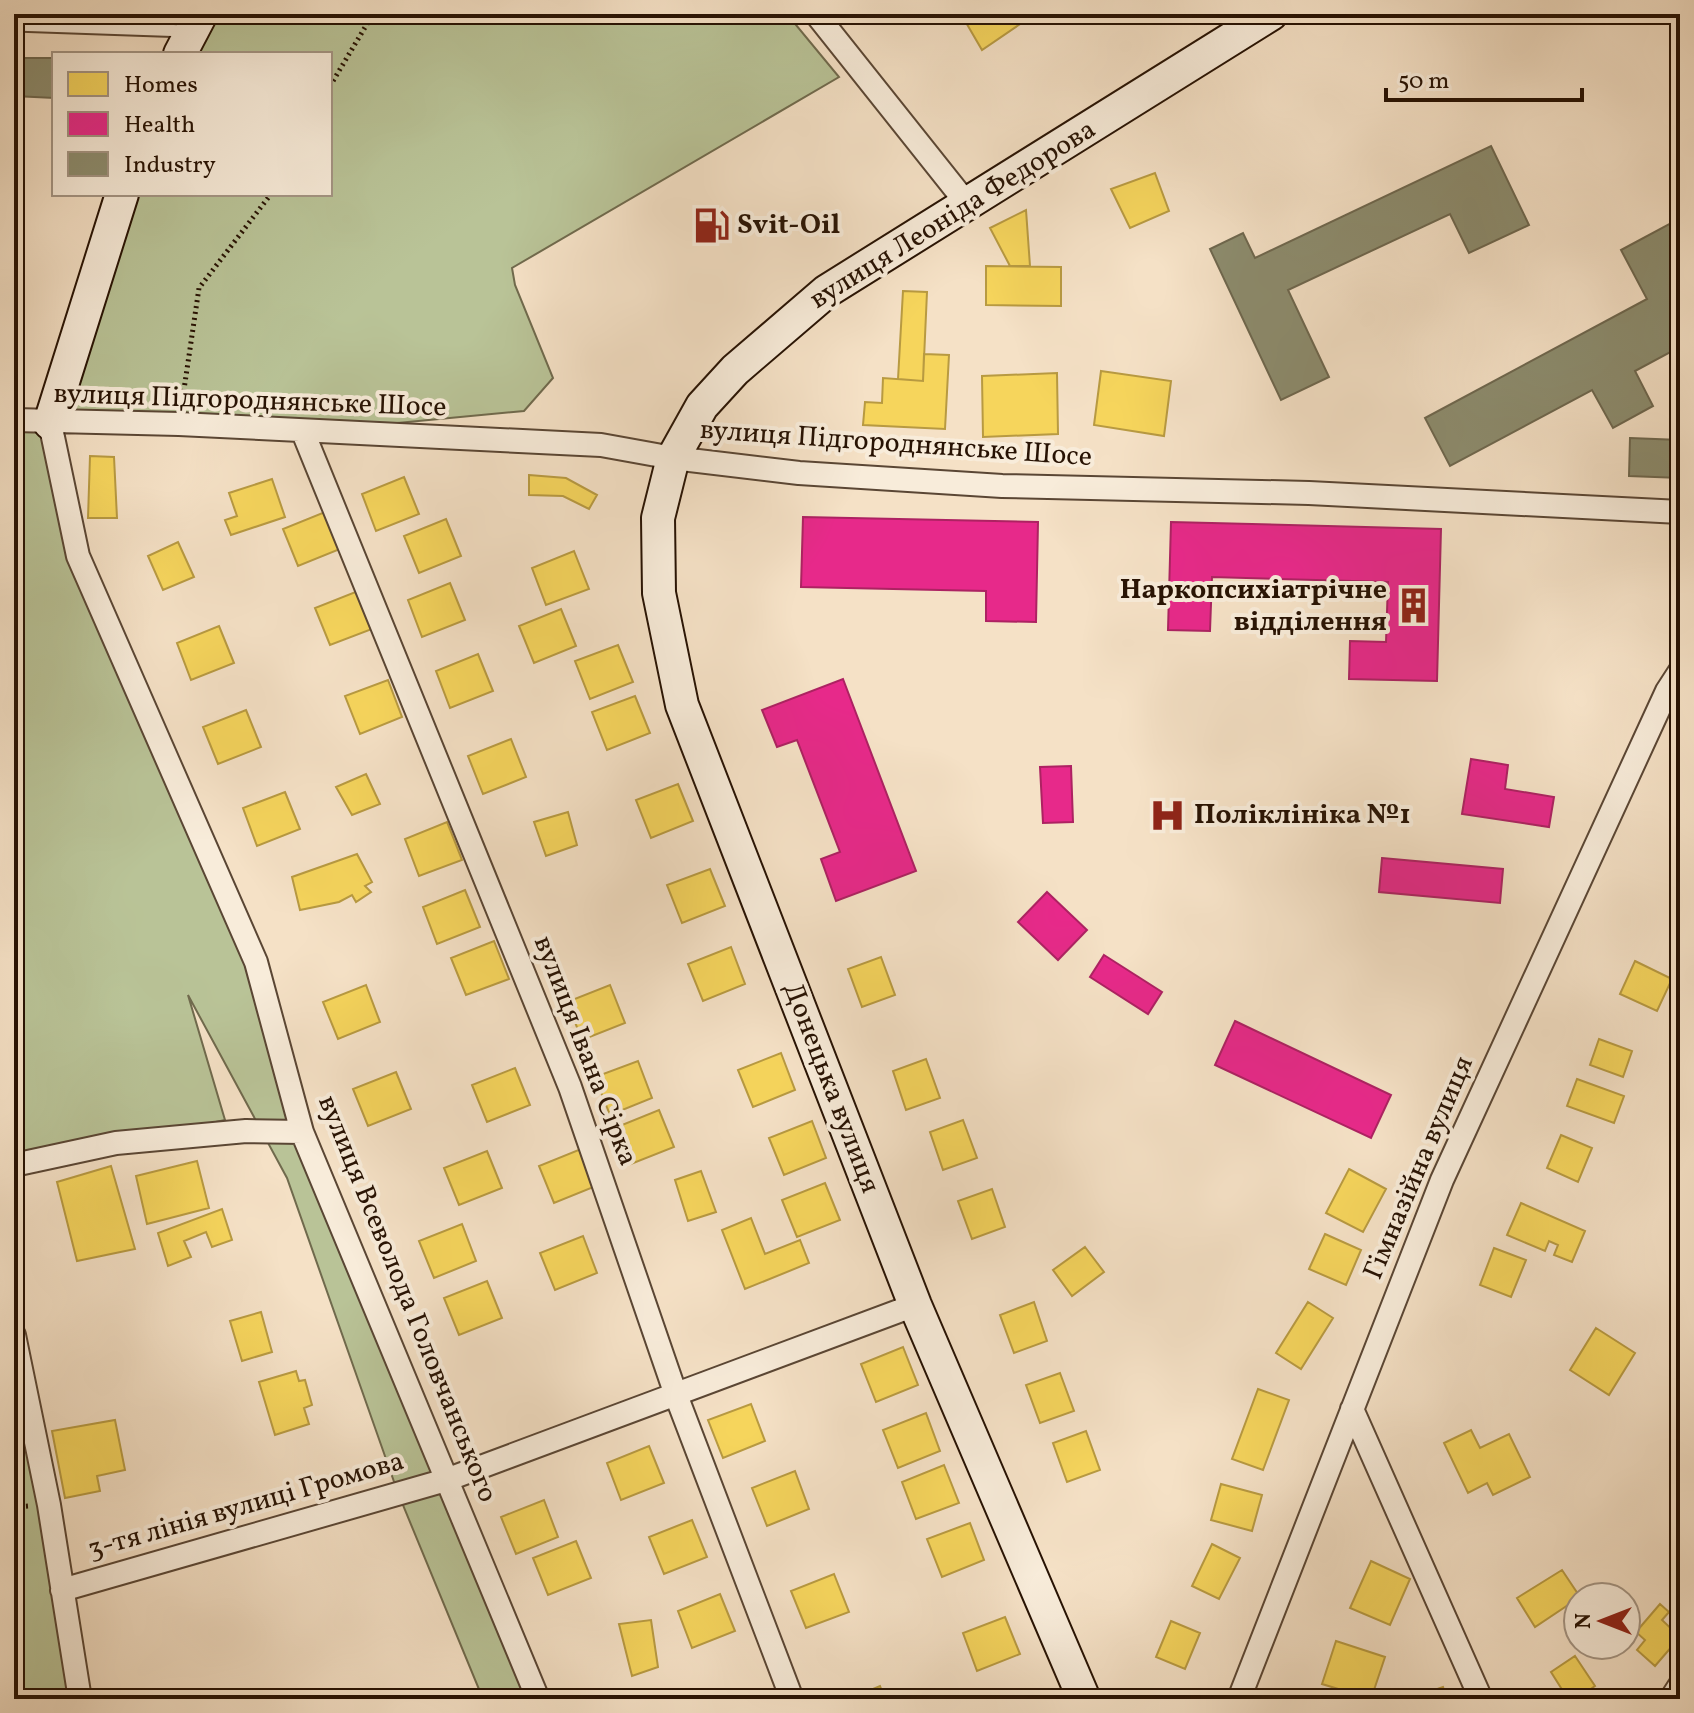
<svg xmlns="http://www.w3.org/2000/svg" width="1694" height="1713" font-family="Vollkorn,serif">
  <rect width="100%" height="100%" fill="#f5e1c6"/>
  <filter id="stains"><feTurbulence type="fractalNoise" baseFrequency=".0025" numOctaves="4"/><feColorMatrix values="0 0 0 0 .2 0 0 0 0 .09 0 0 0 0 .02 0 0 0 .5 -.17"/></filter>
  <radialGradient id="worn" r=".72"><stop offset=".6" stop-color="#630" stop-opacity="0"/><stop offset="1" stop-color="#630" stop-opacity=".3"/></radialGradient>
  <path fill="#b9c397" stroke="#706a4d" stroke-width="2" d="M201 14H787L839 77 512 268 515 285 553 378 524 411 303 432 51 423 78 556 256 962 302 1132 538 1699H483L398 1493 287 1178 188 995 225 1120 14 1165V420L51 423 122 194H330V54H180Z
    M14 1335 80 1699H14Z"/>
  <path fill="#f6d55c" stroke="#b89a41" stroke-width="2" d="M961 14H1035L982 50Z
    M1155 173 1169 211 1130 228 1111 189Z
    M1026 210 1030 266H1010L990 228Z
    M986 266 1061 267V306L986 305Z
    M903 291 927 292 923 381 898 379Z
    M924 354 949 355 945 429 863 425 865 402 882 403 883 378 923 381Z
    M1101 371 1171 381 1164 436 1094 425Z
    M1057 373 1058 434 983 437 982 376Z
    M90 456 114 457 117 518H88Z
    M529 475 566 478 597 495 589 509 563 496 529 495Z
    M404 477 419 514 376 531 362 494Z
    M272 479 285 517 231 535 225 520 237 516 229 493Z
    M325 512 340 549 298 566 283 529Z
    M446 519 461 556 419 573 404 536Z
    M178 542 194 577 163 590 148 556Z
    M574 551 589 589 546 605 532 568Z
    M450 583 465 620 422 637 408 600Z
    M358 591 372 629 330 645 315 608Z
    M561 609 576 646 534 663 519 626Z
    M219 626 234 663 191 680 177 643Z
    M618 645 633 682 590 699 575 661Z
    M478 654 493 691 450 708 436 671Z
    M388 680 402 717 360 734 345 696Z
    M635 696 650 733 607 750 592 712Z
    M246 710 261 747 218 764 203 727Z
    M511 739 526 777 483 794 468 756Z
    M366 774 380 804 352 815 336 787Z
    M678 784 693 821 651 838 636 800Z
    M285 792 300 829 257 846 243 808Z
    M568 812 577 845 546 856 534 822Z
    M447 822 462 860 419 876 405 839Z
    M1680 850V876L1671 872Z
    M357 854 372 882 365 886 371 892 356 902 352 895 339 902 300 910 292 877Z
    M710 869 725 906 682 923 667 885Z
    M465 890 480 927 437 944 423 907Z
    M494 941 509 979 466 995 451 958Z
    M731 947 745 984 703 1001 688 964Z
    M881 957 895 995 862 1007 848 969Z
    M1635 961 1672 979 1657 1011 1620 994Z
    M366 985 380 1022 338 1039 323 1002Z
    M610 985 625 1023 582 1040 567 1002Z
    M1599 1039 1632 1051 1623 1077 1590 1065Z
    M781 1053 795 1090 753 1107 738 1070Z
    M926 1059 940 1098 906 1110 893 1071Z
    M638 1061 652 1098 610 1115 595 1077Z
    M515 1068 530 1105 487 1122 472 1085Z
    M396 1072 411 1109 368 1126 353 1089Z
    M1577 1079 1624 1096 1614 1123 1567 1106Z
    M659 1110 674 1147 631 1164 617 1127Z
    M963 1120 977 1158 943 1170 930 1132Z
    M812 1121 826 1158 784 1175 769 1138Z
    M1561 1135 1592 1148 1578 1182 1547 1168Z
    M581 1149 596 1186 554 1203 539 1166Z
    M487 1151 502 1188 459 1205 444 1168Z
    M197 1161 209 1208 147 1224 136 1176Z
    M111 1166 135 1249 77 1261 57 1182Z
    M1349 1169 1386 1189 1363 1232 1326 1213Z
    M701 1171 716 1212 688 1221 675 1180Z
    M825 1183 840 1220 797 1237 782 1200Z
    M992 1189 1005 1227 972 1239 958 1201Z
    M1521 1203 1585 1231 1572 1262 1554 1255 1558 1245 1549 1241 1545 1251 1507 1235Z
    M222 1209 232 1240 212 1247 206 1232 184 1241 191 1257 168 1266 158 1233Z
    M751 1218 765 1254 800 1240 809 1263 745 1289 722 1230Z
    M462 1224 476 1261 434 1278 419 1241Z
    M1325 1234 1361 1250 1346 1285 1309 1269Z
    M583 1236 597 1273 555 1290 540 1253Z
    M1085 1247 1104 1272 1072 1296 1053 1270Z
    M1494 1248 1526 1260 1511 1297 1480 1285Z
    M487 1281 502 1318 459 1335 444 1298Z
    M1034 1302 1047 1341 1014 1353 1000 1315Z
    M1308 1302 1333 1318 1301 1369 1276 1353Z
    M261 1312 272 1352 242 1361 230 1321Z
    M1596 1328 1635 1353 1609 1395 1570 1370Z
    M903 1347 918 1385 876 1402 861 1364Z
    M296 1371 299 1381 305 1380 312 1405 304 1408 309 1424 275 1435 259 1382Z
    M1060 1373 1074 1411 1040 1423 1026 1385Z
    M1258 1389 1289 1400 1263 1470 1232 1459Z
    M751 1404 765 1441 723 1458 708 1420Z
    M16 1408 23 1438 14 1440V1409Z
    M926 1413 940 1451 898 1468 883 1430Z
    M115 1420 125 1470 97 1476 100 1491 65 1498 52 1431Z
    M1471 1430 1480 1448 1509 1434 1530 1477 1493 1495 1487 1483 1468 1493 1444 1443Z
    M1086 1431 1100 1470 1067 1482 1053 1443Z
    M649 1446 664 1483 621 1500 607 1463Z
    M944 1465 959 1503 916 1519 902 1482Z
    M795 1471 809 1509 767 1526 752 1488Z
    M1221 1484 1262 1495 1252 1531 1211 1520Z
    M544 1500 558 1537 516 1554 501 1517Z
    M692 1520 707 1557 664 1574 649 1537Z
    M970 1523 984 1560 942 1577 927 1539Z
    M576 1541 591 1578 548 1595 533 1558Z
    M1212 1544 1240 1558 1219 1599 1192 1586Z
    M1371 1561 1410 1579 1390 1625 1350 1608Z
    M1562 1570 1580 1597 1535 1627 1517 1598Z
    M834 1574 849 1612 806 1628 791 1591Z
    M1615 1586 1624 1597H1601Z
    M720 1594 735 1631 692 1648 678 1611Z
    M1660 1604 1669 1612 1662 1620 1680 1637 1655 1666 1637 1650 1645 1640 1636 1632Z
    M1578 1607V1629L1567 1615Z
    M1005 1617 1020 1654 977 1671 963 1633Z
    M651 1620 658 1667 632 1676 619 1624Z
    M1171 1621 1200 1633 1185 1669 1156 1657Z
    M1336 1641 1385 1657 1371 1699 1322 1684Z
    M1575 1656 1595 1686 1576 1699H1568L1551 1672Z
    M880 1686 885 1699H849Z
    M1443 1687 1447 1699H1408Z"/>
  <path fill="#e7298a" stroke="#ad2262" stroke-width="2" d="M803 517 1038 522 1036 622 986 621V591L801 587Z
    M1171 522 1441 529 1437 681 1349 679 1350 641 1386 642 1388 582 1212 577 1210 631 1168 630Z
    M843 679 916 871 836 901 821 859 840 852 797 740 777 747 762 710Z
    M1471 759 1508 765 1505 789 1554 797 1549 827 1462 814Z
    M1071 766 1073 822 1043 823 1040 767Z
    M1382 858 1503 869 1500 903 1379 892Z
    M1047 892 1087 930 1058 960 1018 922Z
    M1104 955 1162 992 1148 1014 1090 977Z
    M1235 1021 1391 1095 1371 1138 1215 1065Z"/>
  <path fill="#8c8c6e" stroke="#6e674e" stroke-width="2" d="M14 58H54V98L14 96Z
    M1491 146 1529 225 1469 253 1450 214 1288 290 1329 377 1281 400 1210 249 1243 233 1255 258Z
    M1673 222 1680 235V347L1635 371 1653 406 1613 428 1592 390 1450 466 1425 418 1647 299 1621 250Z
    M1630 438 1680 440V478L1629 476Z"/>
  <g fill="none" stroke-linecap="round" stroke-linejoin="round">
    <defs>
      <path id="lane" d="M14 25 187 31"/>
      <path id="street" d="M816 14 968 205
        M14 420 179 424 601 445 673 458 799 473 1002 486 1309 493 1680 512
        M50 423 78 556 256 962 302 1132 538 1699
        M303 432 570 1087 676 1395 792 1699
        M14 1165 116 1143 246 1131 302 1132
        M14 1335 49 1505 80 1699
        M1352 1409 1481 1699
        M62 1590 446 1480 915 1305
        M1239 1699 1442 1180 1667 691 1680 671
        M1671 1699 1680 1685"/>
      <path id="secondary" d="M180 54 201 14
        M50 423 122 194
        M1084 1699 915 1305 682 705 659 593 658 518 673 458 702 406 735 370 827 291 1271 14"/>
    </defs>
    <use href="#lane" stroke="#5a4634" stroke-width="15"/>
    <use href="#street" stroke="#5a4634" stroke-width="26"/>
    <use href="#secondary" stroke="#271203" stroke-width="36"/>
    <path stroke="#271203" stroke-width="5" stroke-dasharray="2 4" stroke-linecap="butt" d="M330 86 373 14
      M182 403 199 288 271 194
      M14 1507 29 1506"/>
    <use href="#lane" stroke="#f8ecda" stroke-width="11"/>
    <use href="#street" stroke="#f8ecda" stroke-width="22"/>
    <use href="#secondary" stroke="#f8ecda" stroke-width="32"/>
  </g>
  <defs>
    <symbol id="fuel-bare" viewBox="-9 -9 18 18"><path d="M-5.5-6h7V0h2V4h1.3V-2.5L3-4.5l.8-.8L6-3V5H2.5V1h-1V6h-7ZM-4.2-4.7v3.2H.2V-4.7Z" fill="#8f2418" stroke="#f8ecda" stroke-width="2.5" paint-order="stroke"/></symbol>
    <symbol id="building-bare" viewBox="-9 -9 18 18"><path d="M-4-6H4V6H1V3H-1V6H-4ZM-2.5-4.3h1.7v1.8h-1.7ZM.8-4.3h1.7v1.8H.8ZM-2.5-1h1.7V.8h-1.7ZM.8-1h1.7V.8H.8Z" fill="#8f2418" stroke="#f8ecda" stroke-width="2.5" paint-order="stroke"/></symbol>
    <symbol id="hospital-bare" viewBox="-9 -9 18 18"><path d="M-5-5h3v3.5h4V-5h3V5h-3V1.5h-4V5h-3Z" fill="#8f2418" stroke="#f8ecda" stroke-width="2.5" paint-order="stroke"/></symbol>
  </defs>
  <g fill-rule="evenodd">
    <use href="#fuel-bare" x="686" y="200" width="51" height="51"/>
    <use href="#building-bare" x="1388" y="580" width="51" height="51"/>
    <use href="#hospital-bare" x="1142" y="790" width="51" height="51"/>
  </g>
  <g text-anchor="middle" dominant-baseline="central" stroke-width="8" stroke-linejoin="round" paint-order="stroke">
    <g font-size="28" fill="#271203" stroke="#f8ecda">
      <text transform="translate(953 215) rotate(-32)">вулиця Леоніда Федорова</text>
      <text transform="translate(250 401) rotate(2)">вулиця Підгороднянське Шосе</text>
      <text transform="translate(896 444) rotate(4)">вулиця Підгороднянське Шосе</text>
      <text transform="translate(585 1051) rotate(69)">вулиця Івана Сірка</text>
      <text transform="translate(831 1088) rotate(69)">Донецька вулиця</text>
      <text transform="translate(1419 1168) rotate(-67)">Гімназійна вулиця</text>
      <text transform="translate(407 1299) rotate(68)">вулиця Всеволода Головчанського</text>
      <text transform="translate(246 1506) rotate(-16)">3-тя лінія вулиці Громова</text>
    </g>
    <g font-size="28" font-weight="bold" fill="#271203" stroke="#f8ecda" text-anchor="start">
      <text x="737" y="225">Svit-Oil</text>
      <text x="1387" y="590" text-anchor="end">Наркопсихіатрічне<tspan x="1387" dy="32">відділення</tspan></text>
      <text x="1194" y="815">Поліклініка №1</text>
    </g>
  </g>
  <rect width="1694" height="1713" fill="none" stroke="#f5e1c6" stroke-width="48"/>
  <rect x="16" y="16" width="1662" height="1681" fill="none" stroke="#271203" stroke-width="4"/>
  <rect x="24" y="24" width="1646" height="1665" fill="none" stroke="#271203" stroke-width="2"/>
  <rect x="52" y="52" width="280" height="144" fill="#f8ecda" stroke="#a49584" stroke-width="2"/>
  <rect x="68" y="72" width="40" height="24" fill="#f6d55c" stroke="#a49584" stroke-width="2"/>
  <text x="124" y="92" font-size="24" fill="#271203">Homes</text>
  <rect x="68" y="112" width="40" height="24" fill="#e7298a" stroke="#a49584" stroke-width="2"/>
  <text x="124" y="132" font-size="24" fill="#271203">Health</text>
  <rect x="68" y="152" width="40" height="24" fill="#8c8c6e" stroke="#a49584" stroke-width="2"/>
  <text x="124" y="172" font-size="24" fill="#271203">Industry</text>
  <g transform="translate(1602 1621) rotate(270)"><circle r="38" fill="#f8ecda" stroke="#a49584" stroke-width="2"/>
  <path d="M0-6L14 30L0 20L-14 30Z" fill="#8f2418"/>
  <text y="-12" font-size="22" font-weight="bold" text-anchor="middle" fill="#271203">N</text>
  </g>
  <path d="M1386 88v12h196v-12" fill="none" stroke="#271203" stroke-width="4"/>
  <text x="1398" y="88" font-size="24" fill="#271203" stroke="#f8ecda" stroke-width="6" paint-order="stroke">50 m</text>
  <rect width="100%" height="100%" filter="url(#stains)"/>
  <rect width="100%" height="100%" fill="url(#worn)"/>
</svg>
